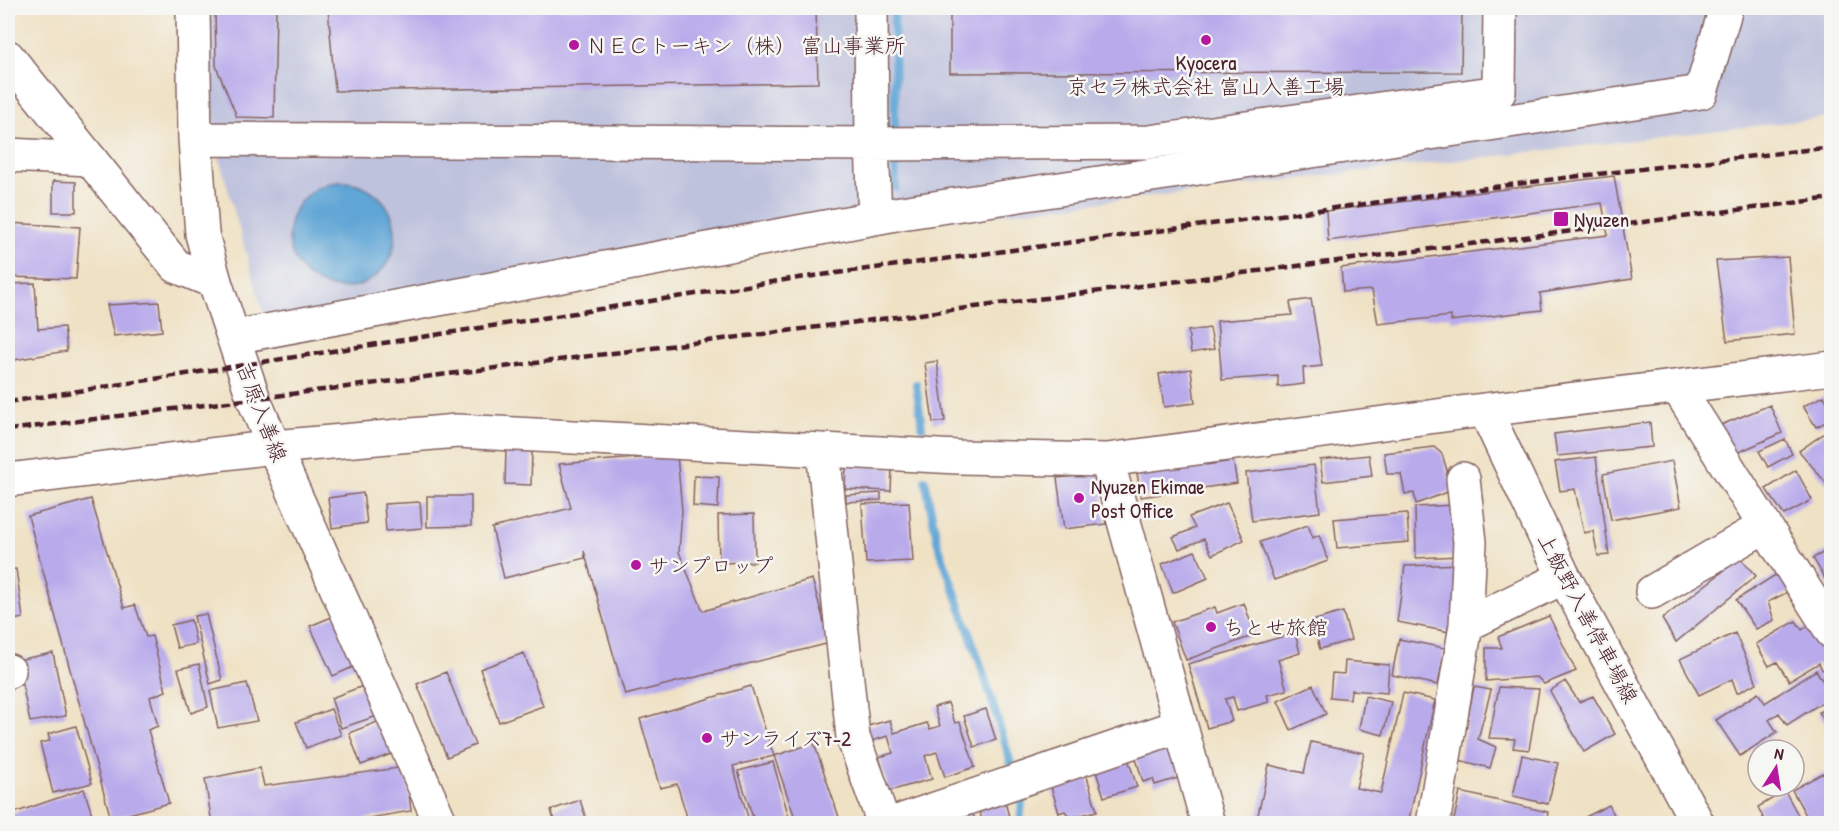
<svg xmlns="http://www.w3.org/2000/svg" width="1839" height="831" font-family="'Patrick Hand','Klee One',sans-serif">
  <rect width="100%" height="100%" fill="#f6f6f2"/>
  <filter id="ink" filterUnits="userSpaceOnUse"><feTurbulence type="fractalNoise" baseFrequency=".0167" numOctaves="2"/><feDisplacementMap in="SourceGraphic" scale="12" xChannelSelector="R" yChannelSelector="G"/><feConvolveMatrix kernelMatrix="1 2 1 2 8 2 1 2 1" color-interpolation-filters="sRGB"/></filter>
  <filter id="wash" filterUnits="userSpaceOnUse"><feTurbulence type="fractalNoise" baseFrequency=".008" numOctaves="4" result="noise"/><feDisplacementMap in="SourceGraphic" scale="24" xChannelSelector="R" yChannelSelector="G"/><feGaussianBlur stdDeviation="1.35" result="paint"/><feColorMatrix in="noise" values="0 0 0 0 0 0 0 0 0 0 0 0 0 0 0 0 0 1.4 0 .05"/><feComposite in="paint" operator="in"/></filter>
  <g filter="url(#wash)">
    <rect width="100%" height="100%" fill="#efe1c4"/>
    <path fill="#bfc2dd" d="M208 8H1831V117L535 268 266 323 219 158 210 93Z"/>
    <path fill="#5fa5d5" stroke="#546280" stroke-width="1.5" d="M289 235a53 53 0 1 1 106 0a53 53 0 1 1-106 0Z"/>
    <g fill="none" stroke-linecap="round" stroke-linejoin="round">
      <path stroke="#5fa5d5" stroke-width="8" d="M894 8 895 137
        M895 150 896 188
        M916 384 922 427
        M925 480 938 544 981 666 1015 776
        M1019 789 1022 800 1020 824"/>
    </g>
    <g id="blocks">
      <path fill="#b9abeb" d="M215 8H276L274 118 237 117 216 66Z
        M328 8H816L818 83 335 91Z
        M950 8H1462L1461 72 950 73Z
        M1614 176 1632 279 1540 293 1542 310 1451 321V316L1378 324 1372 290 1343 292 1341 268 1608 235 1602 203 1328 241 1326 211Z
        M53 181 76 182V212H53Z
        M8 223 80 227 76 279 8 277Z
        M1788 257 1795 334 1727 341 1716 261Z
        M35 283 38 329 64 327 67 351 8 361V284Z
        M1311 299 1322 366 1303 368 1304 384 1278 387V376L1222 380 1217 321 1292 315 1290 302Z
        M159 302 162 331 114 336 107 305Z
        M1210 328 1214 349 1191 353 1188 331Z
        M937 361 945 421 933 423 925 363Z
        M1191 369 1195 403 1164 407 1159 374Z
        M1824 396 1832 411V419L1816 427 1803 406Z
        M1770 405 1782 433 1730 456 1716 427Z
        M1650 422 1652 447 1557 456 1554 434Z
        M1832 428V480L1827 484 1799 451Z
        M1785 439 1792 454 1768 467 1759 451Z
        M1434 447 1442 454 1453 490 1416 504 1414 493 1405 494 1401 474H1387L1384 453Z
        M506 450 532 451 531 485 505 484Z
        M677 455 682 511 679 552 703 611 812 579 830 643 625 695 584 551 585 558 504 578 492 528 571 508 559 464Z
        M1369 455 1372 476 1323 482 1320 460Z
        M1204 456 1206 465 1233 461 1237 483 1141 497 1136 467Z
        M1596 457 1609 555 1598 556 1593 531 1584 533 1575 489 1560 491 1555 462Z
        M1672 461 1681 507 1611 520 1603 474Z
        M846 465 892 467 891 491 845 489Z
        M1314 465 1320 512 1252 521 1246 473Z
        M1796 470 1812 500 1784 515 1766 489Z
        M1100 474 1106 524 1064 529 1057 478Z
        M694 476 719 477 718 508 693 506Z
        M363 493 367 523 332 528 328 498Z
        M881 493V500L846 502V495Z
        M427 496H471V526L427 527Z
        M91 499 124 608 135 605 146 637 152 636 166 691 150 697 158 726 148 730 169 803 111 819 28 516Z
        M420 502 422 528 386 531 384 504Z
        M909 502 913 561 866 563 862 504Z
        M1227 503 1244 540 1212 555 1204 539 1179 549 1173 537 1195 528 1189 517Z
        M1455 505 1460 556 1416 558 1415 507Z
        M1407 513 1409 542 1337 548 1334 519Z
        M754 514 755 562 719 563 718 515Z
        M1308 525 1313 538 1319 535 1328 561 1274 580 1260 542Z
        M1832 548V591L1813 558Z
        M1195 551 1208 578 1173 593 1162 564Z
        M1740 558 1756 576 1676 642 1662 619Z
        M1464 564 1455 633 1397 622 1405 566Z
        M16 569 23 618 8 621V570Z
        M1783 570 1794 589 1768 602 1774 620 1756 629 1736 600Z
        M1244 603 1255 635 1186 660 1172 622 1215 607 1217 613Z
        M1343 612 1351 640 1320 649 1312 621Z
        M341 613 362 663 333 676 310 626Z
        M206 614 222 680 210 684 194 616Z
        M1549 616 1576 671 1544 684 1537 677 1486 681V648H1502L1498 637Z
        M191 620 196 644 177 648 171 625Z
        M1796 621 1802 630 1816 621 1832 647V665L1822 670 1819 663 1789 681 1777 662 1769 666 1756 644Z
        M1295 633 1300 653 1278 660 1287 690 1267 695 1269 702 1237 711 1233 697 1225 699 1232 721 1207 728 1188 664Z
        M1735 633 1757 683 1737 693 1732 679 1699 695 1680 659Z
        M1399 639 1445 648 1438 685 1392 675Z
        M53 653 66 716 30 722 17 660Z
        M524 653 543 706 499 722 480 669Z
        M1345 661 1389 665 1387 693 1351 690 1350 699 1330 697 1332 673 1344 674Z
        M199 664 208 707 191 713 178 669Z
        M1816 670 1832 696 1787 725 1779 713 1769 720 1777 732 1740 756 1716 720 1758 693 1765 703Z
        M446 672 475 745 447 757 417 684Z
        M1565 681 1579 702 1593 696 1615 734 1584 752 1550 691Z
        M247 683 257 721 218 728 210 691Z
        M371 683 383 714 341 728 331 698Z
        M1313 685 1326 714 1291 730 1278 701Z
        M751 686 774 756 733 766 750 824H689L677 784 660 788 640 719Z
        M1474 687 1491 690 1478 739 1496 747 1490 768 1459 760Z
        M1499 687 1539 689 1529 750 1513 748 1515 739 1489 738Z
        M1403 693 1435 700 1408 824H1256L1269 765 1304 773 1311 742 1364 753 1356 788 1381 793Z
        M1365 696 1391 702 1383 735 1359 729Z
        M948 703 955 723 960 722 975 767 945 777 937 752 925 756 932 779 889 791 879 757 893 753 888 736 868 742 864 727 890 720 894 733 927 723 930 729 940 726 934 707Z
        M1832 704V733L1819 712Z
        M331 709 341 735 306 748 296 722Z
        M986 709 996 740 974 747 964 716Z
        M385 719 397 752 361 765 349 733Z
        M76 726 92 783 53 793 40 743 50 741 48 734Z
        M1170 741 1181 777 1155 785 1153 779 1143 782 1134 752Z
        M814 743 839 817 818 824H797L774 756Z
        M1126 752 1137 787 1104 797 1093 762Z
        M1522 755 1558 763 1548 804 1513 796Z
        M773 762 791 824H755L738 771Z
        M406 767 411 811 334 824H212L205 779 260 768 264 786Z
        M1085 770 1097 811 1070 818 1065 811 1059 813 1049 780Z
        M1823 773 1832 789V824H1811L1792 790Z
        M84 789 95 824H8V815Z
        M1785 791 1803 824H1766L1758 807Z
        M1460 792 1548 812 1546 824H1453Z
        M1004 798 1011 824H983L978 806Z
        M580 800 588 824H555L551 810Z
        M1609 805 1619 824H1572Z
        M972 810 976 824H945L944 819Z
        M147 816 149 824H124V823Z"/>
    </g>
  </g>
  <g filter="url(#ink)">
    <use href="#blocks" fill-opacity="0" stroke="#846361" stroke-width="1.5"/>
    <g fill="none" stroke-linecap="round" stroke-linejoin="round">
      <defs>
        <path id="minor" d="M193 8 195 139 202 234 215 282
          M195 139 872 144 871 8
          M8 155 90 159
          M875 218 872 144 1149 142 1499 92 1500 8
          M234 337 901 213 1701 92 1726 8
          M1678 388 1832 632
          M823 450 853 737 884 824
          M1107 460 1208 824
          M1463 479 1470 542 1466 625
          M8 480 274 447 457 431 958 457 1107 460 1459 413 1832 368
          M1652 592 1765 526
          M8 671H9
          M891 824 1179 726
          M1433 824 1466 625 1564 577"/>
        <path id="major" d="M8 57 176 266 215 282 254 400 274 447 441 824
          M1485 410 1564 577 1698 824"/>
      </defs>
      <use href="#minor" stroke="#846361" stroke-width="36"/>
      <use href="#major" stroke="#846361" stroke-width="36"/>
      <use href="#minor" stroke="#fff" stroke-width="33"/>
      <use href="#major" stroke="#fff" stroke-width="33"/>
      <path stroke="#4a1f2b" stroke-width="4.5" stroke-dasharray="9 4.5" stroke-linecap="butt" d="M8 402 791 279 1555 179 1832 147
        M8 430 1832 198"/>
    </g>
  </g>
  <g fill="#b5179e" stroke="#f6f6f2" stroke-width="2">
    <circle cx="1206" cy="40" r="6"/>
    <circle cx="574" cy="45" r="6"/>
    <rect x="1553" y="211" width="16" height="16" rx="3"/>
    <circle cx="1079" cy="498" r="6"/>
    <circle cx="636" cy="565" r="6"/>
    <circle cx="1211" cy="627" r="6"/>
    <circle cx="707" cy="738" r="6"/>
  </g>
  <g text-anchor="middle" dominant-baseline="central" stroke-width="5" stroke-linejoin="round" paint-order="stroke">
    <g font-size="21" fill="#4a1f2b" stroke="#f6f6f2" text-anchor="start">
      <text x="586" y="45">ＮＥＣトーキン（株） 富山事業所</text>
      <text x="1206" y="62" text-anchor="middle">Kyocera<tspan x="1206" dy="24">京セラ株式会社 富山入善工場</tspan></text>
      <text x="1574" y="219">Nyuzen</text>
      <text x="1091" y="486">Nyuzen Ekimae<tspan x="1091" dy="24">Post Office</tspan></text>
      <text x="648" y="565">サンプロップ</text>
      <text x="1223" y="627">ちとせ旅館</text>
      <text x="719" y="738">サンライズ7-2</text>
    </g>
    <g font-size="21" fill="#4a1f2b" stroke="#f6f6f2">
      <text transform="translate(262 412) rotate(69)">吉原入善線</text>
      <text transform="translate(1588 618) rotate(62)">上飯野入善停車場線</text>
    </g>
  </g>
  <rect width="1839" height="831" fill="none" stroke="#f6f6f2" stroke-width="30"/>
  <g transform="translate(1776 768) rotate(12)"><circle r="28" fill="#f6f6f2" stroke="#b1a0a2" stroke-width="1.5"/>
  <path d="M0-4.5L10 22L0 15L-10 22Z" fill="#b5179e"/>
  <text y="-9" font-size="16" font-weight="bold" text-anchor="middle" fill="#4a1f2b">N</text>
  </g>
</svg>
